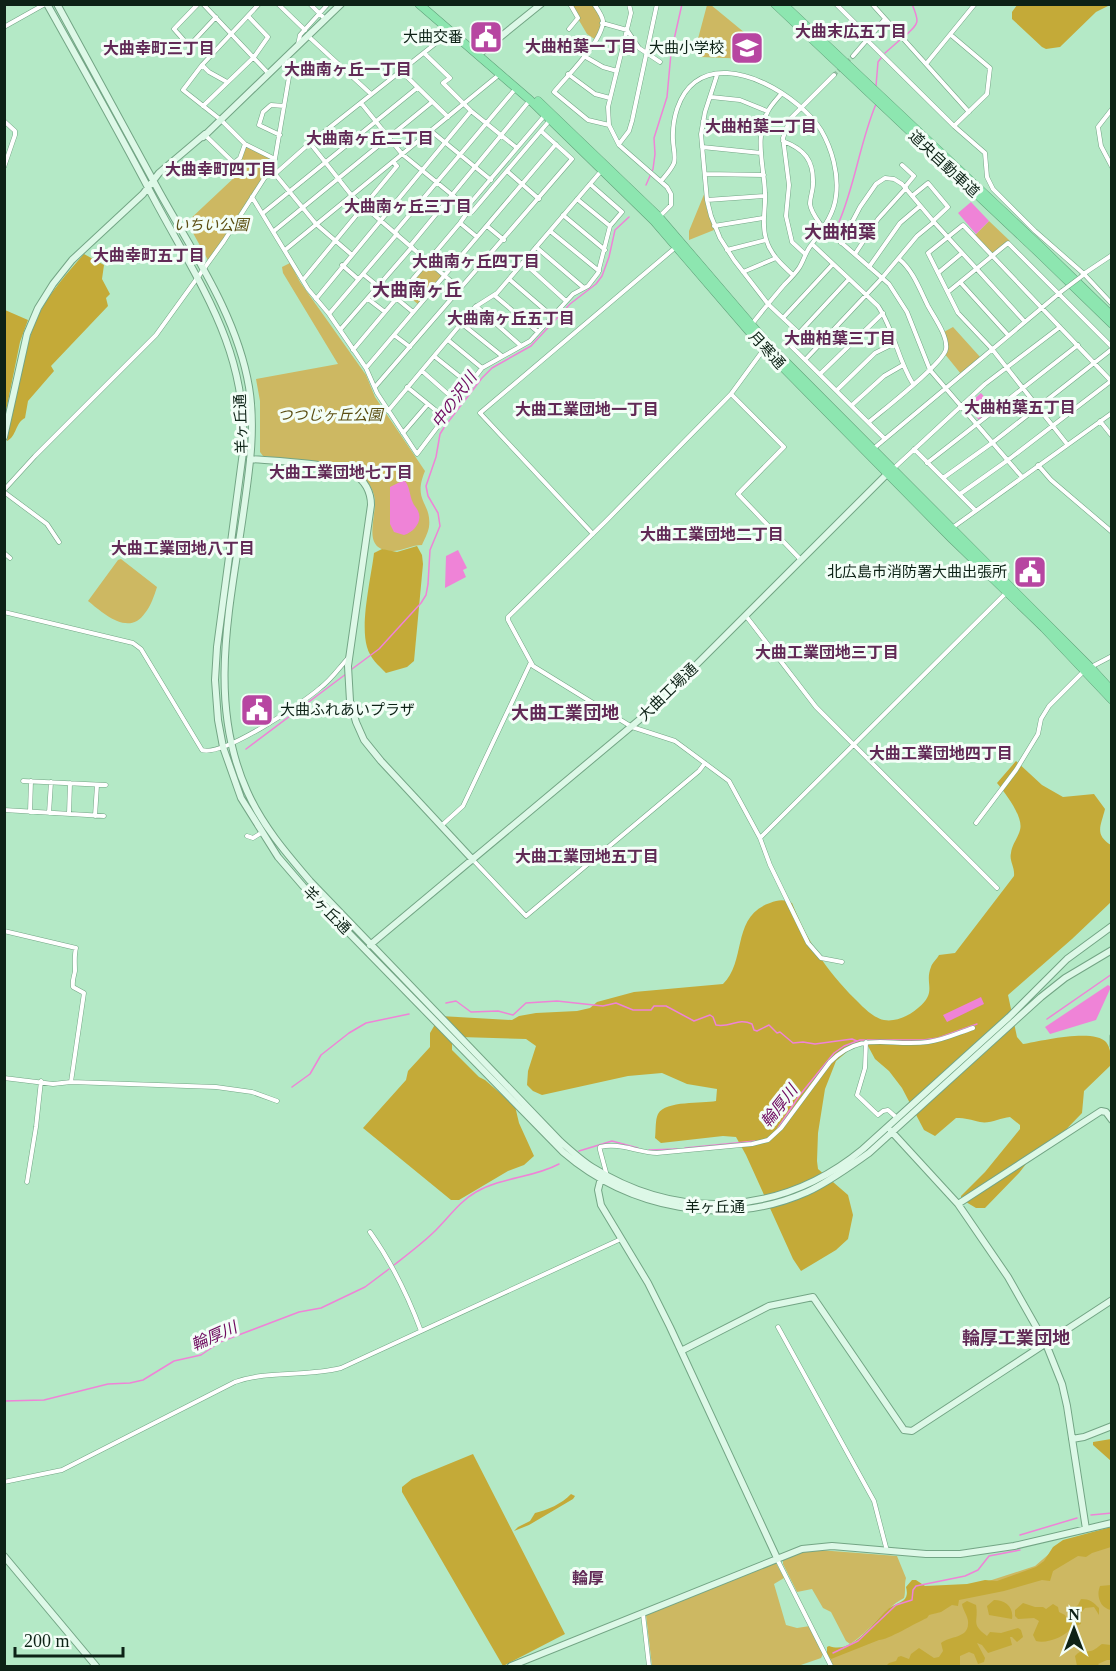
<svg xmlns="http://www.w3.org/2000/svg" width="1116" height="1671" font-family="'Times New Roman','Noto Sans JP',serif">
  <rect width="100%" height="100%" fill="#b4e9c6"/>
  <path fill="#cdb862" d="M570 5H594L603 20 596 40 587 34Z
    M707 5H711L762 47 751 59 700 57 695 50Z
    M245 144 275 159 209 262 187 222 237 175Z
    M705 192 706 206 714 230 689 240V231Z
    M989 221 1010 241 992 256 974 236Z
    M428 261 444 275 419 305 402 291Z
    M290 263 300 282 366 375 375 397 425 471C412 502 432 502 429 527 428 533 424 540 422 545 412 545 404 550 394 551 358 551 379 516 374 495 371 482 359 474 350 467L263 456 260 452V401L256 379 338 364 283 273 282 267Z
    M953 327 981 358 961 374 944 353 946 349 942 333Z
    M121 559 157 587C154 596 151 606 145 613 129 637 103 613 88 601L118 560Z
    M1111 1528V1666H833L828 1657 869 1640 961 1590 1035 1566 1064 1541Z
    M819 1550 897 1556 906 1578C904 1585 906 1591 904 1598 883 1609 871 1631 850 1644L846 1641 831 1612 823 1608 812 1589 797 1592 783 1564V1560L805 1551Z
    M776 1563 784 1578 774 1584 786 1625 797 1628 810 1626 823 1654 821 1658 798 1666H652L646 1615Z"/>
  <path fill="#c4aa38" d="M1017 5V4L1110 5 1096 12 1060 47 1046 49 1042 47 1012 19V12Z
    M84 254 104 265 102 279 110 294 106 298 108 306 51 366 54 371 28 401 25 418C15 423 17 436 7 441 16 399 21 351 40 312 51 291 68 272 84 254Z
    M5 310 28 320 20 342 6 411H5Z
    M417 546 422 555 423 564 414 661 407 667 386 673C378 665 370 658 367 647 360 623 371 578 374 553L382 549 397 552Z
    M1016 761 1042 785 1063 797 1094 794 1105 809C1101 826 1094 834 1111 845V902L1072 939 1008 995 1017 1037 1023 1044C1040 1041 1094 1028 1106 1042 1111 1048 1111 1057 1111 1065L1084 1091 1082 1113 1052 1144 1037 1150 1019 1173 985 1208H976L961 1199V1196L985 1172 1020 1129V1125L1010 1117C1000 1118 990 1124 980 1122 971 1120 966 1118 956 1118L935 1136 924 1130 902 1088 889 1071 875 1059 868 1046H854L836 1061 825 1089 818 1133 817 1161 818 1169 848 1195 853 1215 848 1239 836 1250 801 1271 793 1259 746 1155 736 1137 723 1136 661 1143 655 1138C656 1131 655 1120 658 1114 666 1100 702 1104 716 1101L717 1089 687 1084 662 1073 628 1076 542 1095 533 1091 527 1085 528 1071 536 1046 526 1039 460 1037 452 1042V1050L479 1077 485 1080 515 1106 519 1123 534 1156 524 1165 508 1171 459 1200H451L363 1128 406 1080 408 1071 430 1047V1033L440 1016 512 1020 519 1016 536 1013 577 1011 590 1008 597 1002 634 992 723 984C747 961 731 916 770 903 778 900 784 899 792 903 808 942 825 969 855 999 862 1006 873 1018 884 1020 896 1022 909 1016 918 1008 938 992 924 984 931 967 932 963 937 959 939 955L955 953 1014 876C1015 867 1009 861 1011 853 1012 844 1018 838 1020 830 1024 817 1005 793 997 783Z
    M1111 1439H1112L1111 1461 1093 1445V1442Z
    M473 1454 565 1634 503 1666 402 1492V1487L412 1479Z
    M571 1494 575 1496 573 1499 529 1525 514 1531 518 1527 530 1521 535 1513C547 1510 562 1504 571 1494Z
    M1111 1527V1547L1092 1553 1086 1557 1078 1556 1053 1571 1050 1581 1042 1580 1004 1591 959 1600 958 1606 952 1605 941 1612 929 1615 927 1618C915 1623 888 1640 879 1640L831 1659 827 1654V1647L829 1646C853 1655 872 1623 887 1610 892 1605 899 1604 904 1600 908 1596 907 1591 906 1587L912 1580H916L925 1586 967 1584 985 1580 997 1581 1036 1567 1044 1561 1053 1547 1063 1540Z
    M1111 1585H1112L1111 1610C1100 1608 1096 1596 1100 1586Z
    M1081 1599C1090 1599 1093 1602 1099 1608V1615L1094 1607 1085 1608 1079 1615 1081 1624 1072 1627C1066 1637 1046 1644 1036 1641L1033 1635 1039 1621 1034 1618 1018 1619 1015 1616V1610L1023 1603 1035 1607H1043L1046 1609 1053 1604 1058 1607 1059 1612 1065 1615 1067 1619 1071 1609 1078 1605Z
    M994 1600C1005 1600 1014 1607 1012 1619L989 1615 987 1606Z
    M967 1601 976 1605C979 1622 970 1624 987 1636L990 1632 1001 1633 1018 1628 1021 1630 1023 1637 1017 1642 1012 1637H1010L1012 1645 988 1653 982 1645 977 1643 985 1658 984 1662 978 1664 974 1654 969 1652 960 1656V1666H886L889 1663 896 1661 898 1657 901 1656 909 1659 911 1654 919 1648 934 1658 939 1657 943 1651 941 1643C950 1636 968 1638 968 1624 969 1617 963 1611 962 1604Z
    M1102 1644 1111 1645V1660H1107L1098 1664 1100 1666H1071H1077L1075 1656C1081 1649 1083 1652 1091 1651 1095 1650 1099 1646 1102 1644Z"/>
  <path fill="#ef83d7" d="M971 202 989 221 976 234 958 213Z
    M981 393 994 408 979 420 966 406Z
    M404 480C410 486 409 494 413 503 414 506 417 508 418 511 423 521 414 532 404 535L394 532 390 524V487Z
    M458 550 467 568 463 570 466 577 445 588 446 556Z
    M1108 985 1111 987 1096 1020 1050 1034 1045 1027Z
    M981 997 984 1004 947 1022 943 1015Z"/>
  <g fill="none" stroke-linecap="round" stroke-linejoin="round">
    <path stroke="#ef83d7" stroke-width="1.5" d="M905 36C919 23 920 23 912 4
      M885 53 901 39
      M876 86 878 62 881 58
      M646 185 653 169 655 154 654 138 667 97 671 53 682 4
      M839 222C855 185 860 142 876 104
      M352 669 379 649 421 603 426 595 428 584 430 550 440 526 438 513 428 496 426 486 436 457 440 434 445 426 482 378 492 368 531 346 570 304 596 284 602 276 609 257 615 230 629 217
      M246 749 346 674
      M446 1003 456 1001 471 1012 498 1011 513 1015 526 1003 557 1001 603 1006 616 1003 633 1010H651L654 1006H666L694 1021 710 1015 713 1017 716 1025C731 1028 738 1017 752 1024L754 1030 757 1031 769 1025 777 1033 780 1032 793 1043 803 1042 815 1044 852 1039 857 1041
      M1047 1019 1112 974
      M292 1087 310 1074 321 1055 349 1033 366 1023 409 1014
      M778 1128 799 1096 834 1053 844 1046 860 1040H923L938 1038 977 1024
      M685 1148 755 1141
      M649 1150 677 1149
      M579 1151 612 1141 638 1148
      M394 1265C408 1254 423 1243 436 1230 449 1217 460 1201 476 1192 502 1177 533 1178 559 1164
      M4 1401 44 1400 108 1384 130 1383 143 1380 174 1361 201 1355 220 1342 299 1312 321 1308 365 1287 389 1269
      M1091 1515 1112 1513
      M1020 1535 1077 1518
      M833 1653 858 1641 896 1605 912 1600 913 1590 916 1586 965 1576 978 1570 989 1556 1020 1550"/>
    <path stroke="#93c1a3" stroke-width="4" stroke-dasharray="4 2" stroke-linecap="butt" d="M834 75 853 56"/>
    <defs>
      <path id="street" d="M198 4 174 29 189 46 216 17
        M203 4 268 73
        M259 4 202 65 183 90 221 120 245 144 275 159
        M278 4 305 30
        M310 4 325 19
        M594 4C598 10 602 15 603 21 603 41 567 76 554 92L588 120 609 125
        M629 4 631 13 608 107 609 125 619 145 667 187 671 194V205L659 217
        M836 4 869 37
        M872 4 969 112
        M602 23 627 30 639 48 660 62
        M4 27 45 4
        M569 29 578 18 570 4
        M951 35 990 68 987 94 954 126
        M308 36 371 94
        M867 40 954 126 985 153 987 177 993 189 1035 231 1084 274 1112 304
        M298 45 300 35 328 4
        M424 53 450 78 443 83 471 111 517 148
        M584 56 603 67 617 71
        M853 56 885 19
        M926 64 975 4
        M202 65 209 72 227 82
        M401 71 448 117
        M568 74 595 94 610 98
        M717 75 705 112 701 134 707 200 711 216 720 238 734 260 768 304 799 333 789 344 885 439
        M782 93C777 99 771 105 768 111 754 137 764 166 765 193 766 209 761 223 766 239 770 254 782 265 793 275
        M711 97 740 100 767 111
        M361 103 402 154 467 207
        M203 106 254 57 268 37 248 16
        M1112 109 1098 127 1101 146 1112 167
        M4 121 15 131V135L4 167
        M703 121 761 131
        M431 131 491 180
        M205 135 234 163 240 158 245 144
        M280 135 259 125 263 112 271 105 284 106
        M783 141C804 149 814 160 813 184 813 191 810 197 810 204 811 212 816 218 821 225L889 284 907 312 930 370 1022 477
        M310 143 352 196 460 289
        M619 144 629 131 632 121 657 4
        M702 147 761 153
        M902 165 914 176 905 187
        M269 171 275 174 316 224 352 255
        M507 171 539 199
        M275 174 310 143 450 32
        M705 174 764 175
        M661 181C666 175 671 170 674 163 676 156 673 147 673 140 672 120 678 95 695 82 732 54 800 97 821 130 832 149 839 174 836 196 834 216 820 232 809 248 805 254 803 262 799 268 795 274 789 280 784 285 773 298 762 311 752 324
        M912 196 928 183 948 207 933 221
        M252 197 308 289 329 314 366 368 377 393 417 454 482 368 530 341 573 294 588 286 598 273 610 226 622 212 590 184
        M577 199 610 226
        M707 200 765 196
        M263 213 417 88
        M467 213 472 212 550 120
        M563 215 605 250
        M460 223 477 237
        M487 226 504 240
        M714 226 763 218
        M274 231 432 102
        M550 231 599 271
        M395 232 516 88
        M841 243 860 207 876 184 885 178 894 179 902 184 934 222 1025 322
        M812 244 878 306C894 330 898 360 913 384
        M410 246 530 100
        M536 247 584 288
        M285 250 500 74
        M727 250 766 240
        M805 254 792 242 786 216 789 185 783 138 790 119 834 75
        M855 254 878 219 906 188
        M523 262 566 301
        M342 265 358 279
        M869 267 900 223 920 206
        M743 272 776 258
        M938 273 962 253
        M363 274 379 287
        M1082 275 1112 255
        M509 279 552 316
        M303 280 397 166 393 162
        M960 282 1008 335
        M948 292 1008 243 1112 347
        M494 295 538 332
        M396 298 413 312
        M316 299 471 111
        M368 299 385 312
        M476 306 520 345
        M329 314 397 234
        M783 318 833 264
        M461 323 502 356
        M340 330 412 247
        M799 333 849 279
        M394 335 410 347
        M448 340 482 368
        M764 349 731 394 606 521 508 617V620L533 666 632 727 675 741 729 781 760 838 770 865 808 943 821 958 842 962
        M353 350 460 223 467 213V207L545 115
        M434 356 469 384
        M805 360 882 278 917 236 934 222
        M366 368 556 144
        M422 371 456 401
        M820 374 883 313
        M375 387 572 159 541 131
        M407 387 444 417
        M837 390 875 353 895 343
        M731 394 784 447 738 494 801 560
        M852 405 884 376 903 365
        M388 411 475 307 497 293 602 170
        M1100 421 1112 436
        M869 422C883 410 944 363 946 349 948 336 934 317 928 306 920 290 913 270 899 259
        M403 433 428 404
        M1067 444 992 349 958 313 928 253 963 225 1112 382
        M873 449 1062 291
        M914 449 975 510
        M927 463 1078 345
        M1038 465 1051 480 1112 532
        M893 469 985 384 1060 327
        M943 478 992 443 1112 349
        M4 490 35 456 156 335 224 241 269 171 275 159 290 71V66L284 59
        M4 492 47 524 59 542
        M960 494 1008 460 1111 381
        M952 528 1112 413
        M593 534 480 413 676 247
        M4 553 10 558
        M4 612 133 643 141 649 202 750C223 757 303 703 320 688 331 680 339 668 349 657
        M746 616 816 707 997 888
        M1091 667 1112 656
        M23 781 106 785
        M4 810 104 816
        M30 812 31 781
        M49 813 51 782
        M69 814 70 783
        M95 816 97 785
        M976 823 1016 770 1038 734 1041 719 1049 706 1085 670
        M441 826 463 806 530 664
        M247 836 253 838 261 833
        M760 838 1006 593
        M473 860 526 916 699 771 705 763
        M4 931 76 948C74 956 75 963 75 971 74 977 72 980 73 987L84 993 71 1082
        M1112 1036V1046
        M866 1042 865 1068 857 1095 878 1115 883 1111 888 1110 897 1118
        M4 1078 53 1084 71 1082 216 1087 252 1092 277 1101
        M607 1176 600 1150V1147C620 1142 638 1153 657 1153L752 1144 768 1140 781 1128 830 1062C862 1030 888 1047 928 1042 944 1040 958 1033 973 1028
        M27 1182 36 1127 41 1081
        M370 1232C392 1263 408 1296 421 1331
        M778 1327 874 1501 887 1551
        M4 1482 62 1470 235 1382C269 1370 306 1377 341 1368L621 1239
        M777 1559 831 1666
        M643 1614 649 1666"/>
      <path id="secondary" d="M47 4C83 68 119 132 153 197 198 282 249 350 243 452L217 647 215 680 218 720 223 747 241 798 278 857 303 886 563 1152C629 1209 726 1228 807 1192 829 1182 849 1167 869 1153L1041 997 1065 978 1112 950
        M57 4C92 67 125 130 160 193 194 254 237 316 249 387 256 430 249 472 243 515 230 607 207 702 247 791 262 825 286 853 310 881L560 1141C570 1150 581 1160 592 1167 680 1222 783 1215 863 1149L1009 1017 1067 959 1112 926
        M478 55 541 4
        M203 137 341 4
        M4 437 27 334 38 308 53 284 72 260 143 194 159 173 205 134
        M250 459C274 461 333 463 353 474 365 480 371 492 371 505L348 666 350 701 356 722 364 740 381 761 473 860
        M370 945 651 710 890 471
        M891 1131 958 1204 1008 1277 1046 1344 1062 1384 1067 1406 1086 1529
        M601 1178 598 1190 601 1205 648 1283 670 1327 777 1558
        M958 1204 1101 1111 1106 1112 1112 1120
        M681 1351 769 1306 813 1297 904 1430 912 1431 1112 1300
        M1072 1439 1084 1437 1112 1426
        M4 1556 96 1666
        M511 1666 802 1549 832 1546 926 1554H960L1014 1546 1112 1523"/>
      <path id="highway" d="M419 4 530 100 654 221 759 343 952 539 1044 628 1112 700
        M775 4 1041 255 1112 324
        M783 4 1041 247 1112 316
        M538 101 659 217 768 344 1091 668 1112 691"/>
    </defs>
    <use href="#street" stroke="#73a585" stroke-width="5"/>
    <use href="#secondary" stroke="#73a585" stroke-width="8"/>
    <use href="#highway" stroke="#60a17a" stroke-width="9"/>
    <use href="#street" stroke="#fff" stroke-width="4"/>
    <use href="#secondary" stroke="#ddf8e7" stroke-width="6"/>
    <use href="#highway" stroke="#8de6b0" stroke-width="8"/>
    <defs>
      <path id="street-bridge" d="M1062 291 1082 276"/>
    </defs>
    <use href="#street-bridge" stroke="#73a585" stroke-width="5" stroke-linecap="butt"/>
    <use href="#street-bridge" stroke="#fff" stroke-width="4"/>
  </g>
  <defs>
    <symbol id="civic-square" viewBox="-11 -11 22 22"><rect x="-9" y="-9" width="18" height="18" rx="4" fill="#b746a1" stroke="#f3fef7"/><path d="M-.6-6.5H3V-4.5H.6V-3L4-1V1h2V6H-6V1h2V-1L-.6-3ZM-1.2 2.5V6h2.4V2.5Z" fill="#fff"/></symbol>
    <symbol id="school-square" viewBox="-11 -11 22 22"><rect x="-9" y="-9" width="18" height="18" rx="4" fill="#b746a1" stroke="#f3fef7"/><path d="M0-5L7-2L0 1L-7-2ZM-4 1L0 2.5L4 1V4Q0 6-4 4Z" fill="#fff"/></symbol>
  </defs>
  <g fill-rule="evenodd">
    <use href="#civic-square" x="467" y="18" width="38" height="38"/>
    <use href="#school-square" x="728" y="29" width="38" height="38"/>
    <use href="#civic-square" x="1011" y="553" width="38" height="38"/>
    <use href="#civic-square" x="238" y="691" width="38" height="38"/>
  </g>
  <g text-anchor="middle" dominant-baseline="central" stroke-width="6" stroke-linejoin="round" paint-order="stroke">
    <g font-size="15" fill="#0d2216" stroke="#f3fef7" text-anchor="end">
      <text x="463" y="37">大曲交番</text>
      <text x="724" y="48">大曲小学校</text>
      <text x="1007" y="572">北広島市消防署大曲出張所</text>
      <text x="280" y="710" text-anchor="start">大曲ふれあいプラザ</text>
    </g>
    <g font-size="15" fill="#0d2216" stroke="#f3fef7">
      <text transform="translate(944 164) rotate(43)">道央自動車道</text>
      <text transform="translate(767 350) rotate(47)">月寒通</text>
      <text transform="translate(241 424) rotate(-92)">羊ヶ丘通</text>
      <text transform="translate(668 692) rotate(-44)">大曲工場通</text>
      <text transform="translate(327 910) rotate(45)">羊ヶ丘通</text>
      <text x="715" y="1207">羊ヶ丘通</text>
    </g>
    <g font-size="15" font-style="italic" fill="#5b4e12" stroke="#f3fef7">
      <text x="211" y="225">いちい公園</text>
      <text x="330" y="415">つつじヶ丘公園</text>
    </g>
    <g font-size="16" font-weight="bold" fill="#612a56" stroke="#f3fef7">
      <text x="851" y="31">大曲末広五丁目</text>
      <text x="581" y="46">大曲柏葉一丁目</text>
      <text x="159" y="48">大曲幸町三丁目</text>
      <text x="348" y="69">大曲南ヶ丘一丁目</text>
      <text x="761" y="126">大曲柏葉二丁目</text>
      <text x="370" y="138">大曲南ヶ丘二丁目</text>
      <text x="221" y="169">大曲幸町四丁目</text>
      <text x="408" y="206">大曲南ヶ丘三丁目</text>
      <text x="149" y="255">大曲幸町五丁目</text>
      <text x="476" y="261">大曲南ヶ丘四丁目</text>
      <text x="511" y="318">大曲南ヶ丘五丁目</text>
      <text x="840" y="338">大曲柏葉三丁目</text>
      <text x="1020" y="407">大曲柏葉五丁目</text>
      <text x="587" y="409">大曲工業団地一丁目</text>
      <text x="341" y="472">大曲工業団地七丁目</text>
      <text x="712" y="534">大曲工業団地二丁目</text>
      <text x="183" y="548">大曲工業団地八丁目</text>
      <text x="827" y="652">大曲工業団地三丁目</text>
      <text x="941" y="753">大曲工業団地四丁目</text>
      <text x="587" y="856">大曲工業団地五丁目</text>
      <text x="588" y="1578">輪厚</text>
    </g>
    <g font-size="16" font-style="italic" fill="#6e095f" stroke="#f3fef7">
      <text transform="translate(454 400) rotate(-54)">中の沢川</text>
      <text transform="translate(779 1106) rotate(-52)">輪厚川</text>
      <text transform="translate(214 1336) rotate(-24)">輪厚川</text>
    </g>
    <g font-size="18" font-weight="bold" fill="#612a56" stroke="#f3fef7">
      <text x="840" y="232">大曲柏葉</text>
      <text x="417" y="290">大曲南ヶ丘</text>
      <text x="565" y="713">大曲工業団地</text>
      <text x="1016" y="1338">輪厚工業団地</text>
    </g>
  </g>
  <rect width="1116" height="1671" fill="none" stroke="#0d2216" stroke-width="12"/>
  <g transform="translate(1074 1629)" stroke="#f3fef7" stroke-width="4.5" paint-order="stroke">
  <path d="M0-4.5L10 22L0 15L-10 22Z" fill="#0d2216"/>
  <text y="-9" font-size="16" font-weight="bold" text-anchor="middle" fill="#0d2216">N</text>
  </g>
  <path d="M15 1647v9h108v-9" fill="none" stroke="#0d2216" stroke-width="3"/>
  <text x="24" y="1647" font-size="18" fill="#0d2216" stroke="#f3fef7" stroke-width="4.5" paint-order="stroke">200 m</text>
</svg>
